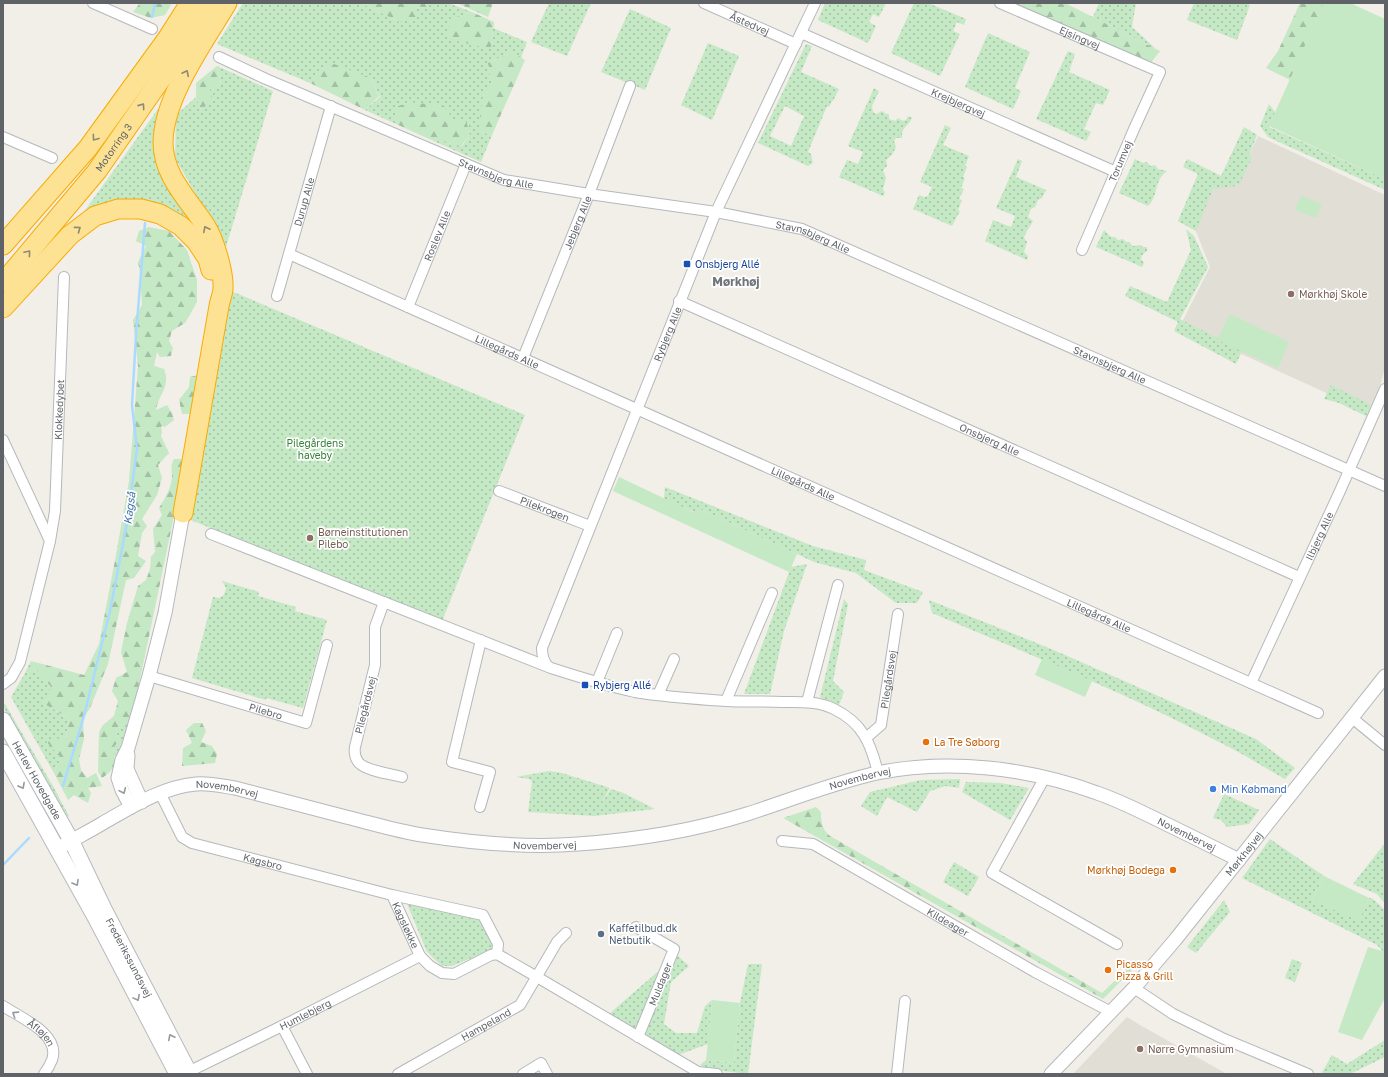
<svg xmlns="http://www.w3.org/2000/svg" width="1388" height="1077" font-family="'Golos Text',sans-serif">
  <defs>
    <pattern id="green-dots" width="8" height="8" patternUnits="userSpaceOnUse"><rect width="8" height="8" fill="#c5e8c5"/><path d="M2 2h.1M6 6h.1" fill="none" stroke="#a3c0a4" stroke-width="1.8" stroke-linecap="round"/></pattern>
    <pattern id="forest-firs" width="22" height="20" patternUnits="userSpaceOnUse"><rect width="22" height="20" fill="#c5e8c5"/><path d="M5 1l3.5 6h-7zM16 11l3.5 6h-7z" fill="#a3c0a4"/></pattern>
  </defs>
  <rect width="100%" height="100%" fill="#f1efe8"/>
  <path fill="#e1ded6" d="M1258 136 1385 195V367L1381 383 1368 412 1180 326 1210 267 1196 231 1178 221 1200 170 1235 186 1251 156 1249 155Z
    M1127 1017 1140 1025 1227 1074H1073Z"/>
  <path fill="url(#green-dots)" fill-rule="evenodd" d="M243 3H361L400 22 415 8 427 7 426 3H448L472 12 450 19 491 49 493 28 527 42 521 58 513 52 488 63 492 87 483 96 481 132 492 135 481 162 429 139 462 146 470 135 453 119 409 102 396 107V124L365 110 380 97 371 78 321 68 310 83 217 44Z
    M549 3H591L567 56 531 42Z
    M825 3H886L879 17 873 14 869 22 876 26 868 43 818 20Z
    M914 3H928L966 19 964 25 957 22 953 31 960 34 940 76 891 53Z
    M1099 3H1136L1132 27 1156 49 1093 17Z
    M1194 3H1245L1250 5 1237 40 1187 20Z
    M630 9 671 28 645 90 601 72Z
    M988 33 1030 52 1015 88 1021 91 1013 109 965 87Z
    M708 43 739 56 712 120 681 105Z
    M806 44 812 46 801 72 839 89 833 101H832L829 107 827 106 808 152 811 154 813 163 808 166 758 143ZM785 106 804 116 791 146 770 136Z
    M1068 51 1075 54 1069 72 1110 90 1103 105 1096 103 1084 129 1091 132 1086 141 1036 119Z
    M217 66 273 91 226 247 175 158 176 115 196 97 201 110 210 89 221 83Z
    M874 88 879 91 872 106 873 112 876 114 882 111 886 114H889V119L895 121 898 118 903 121 906 120 908 116 912 118C908 127 901 127 902 138H896L894 141 896 147 892 155 886 160 887 166 883 170 886 178 883 189 885 193 883 196 839 177 847 160 858 164 863 152 848 146Z
    M166 98 159 126 198 231 189 221 163 206 78 220Z
    M1269 104 1275 112 1269 127 1385 179V190L1268 137 1260 126Z
    M945 125 951 128 943 145 969 156 965 166 967 167 963 177 965 178 961 188 964 189 959 199 962 200 958 210 960 211 952 226 913 209 919 195 924 197 928 196 932 187 920 182Z
    M1244 127 1257 135 1249 155 1252 157 1239 185 1236 183 1235 186 1213 189 1196 231 1178 221 1198 174 1183 167 1187 159 1221 176Z
    M1018 159 1022 161 1016 177 1046 190 1042 198 1038 200 1035 207 1031 209 1028 217 1033 221C1030 227 1026 231 1024 238L1027 242 1024 252 1028 256 1027 260 985 241 993 220 1011 227 1015 216 996 208Z
    M1135 159 1143 163 1147 162 1150 166 1155 165 1158 169 1167 171C1153 181 1159 196 1148 206L1119 193Z
    M1186 229 1194 236 1208 267 1180 319 1242 351 1236 364 1174 331 1178 322 1125 296 1130 286 1167 302 1191 250Z
    M1104 230 1111 237H1115L1118 240 1123 239 1126 242H1129L1133 246 1140 245 1143 247H1147V251L1142 255 1141 259 1144 263 1142 267 1096 247Z
    M231 291 525 415 442 621 188 519Z
    M1331 385 1371 405 1366 416 1339 403 1324 399Z
    M665 487 813 546 866 560 864 570 923 592 917 603H896L856 573 814 562 700 509 694 512 664 499Z
    M807 564 784 631 770 694H744L791 567Z
    M222 581 259 592 258 596 296 607 295 611 327 620 303 708 266 698V700L192 678 213 597 219 598 224 595 226 588Z
    M844 599 848 604 833 681 844 692 839 705 820 697Z
    M929 600 1049 648 1256 739 1295 768 1285 779C1263 767 1242 753 1219 742 1126 693 1028 654 932 613Z
    M38 670 51 687 56 711 70 719 65 738 61 758 54 773 11 697 25 673Z
    M5 704 53 786 69 816 67 817 3 706V704Z
    M132 718 113 783 116 762 113 747 119 742 116 730Z
    M549 771 562 773 610 788 600 805 611 789 621 792 655 809 594 816 528 812 532 782 530 779 516 777Z
    M960 779 959 788 946 786 930 791 917 812 887 797 877 816 861 806 870 792 921 780Z
    M966 782 1000 783 1029 788 1010 820 962 792Z
    M1224 794 1259 810 1249 824 1227 827 1221 820 1213 818Z
    M1270 839 1324 876 1312 900 1359 920 1369 898 1373 899 1385 910V954L1377 945 1242 878Z
    M1385 843V904L1377 894 1353 884Z
    M954 862 979 877 968 896 943 882Z
    M1224 900 1230 912 1196 953 1187 947Z
    M406 901 479 919 494 945 491 950 452 966H442L427 952Z
    M677 955 689 966 671 982 664 1024 676 1033H697L705 1006 712 1000 708 1044 678 1055 609 1014Z
    M1292 959 1302 963 1295 982 1285 978Z
    M748 964H762L748 1074 708 1069 700 1065 706 1060 734 1063 740 1003Z
    M1385 1040V1057L1350 1074H1321L1332 1055 1347 1064Z"/>
  <path fill="url(#forest-firs)" d="M140 3H172L165 15 151 18 133 12Z
    M361 3H426L427 7 415 8 416 18 400 22Z
    M457 3H493L488 17Z
    M1007 3H1065L1160 51 1150 64Z
    M1300 3H1324L1290 80 1266 68 1278 51Z
    M472 12 494 22 491 49 448 39 450 19Z
    M513 52 525 60 492 135 481 132 479 123 483 96 492 87 488 63Z
    M334 64 371 78 379 96 365 110 310 83 321 68Z
    M217 66 221 83 210 89 212 100 201 110 196 97V83Z
    M409 102 444 106 453 119 466 120 470 135 461 146 429 139 396 124V107Z
    M149 227 169 231 187 250 197 280V302L185 323 172 331 169 341 173 348 171 356 160 357 157 352 154 366 164 369C171 387 159 393 156 410L167 405 172 413 174 420 165 427 161 426 162 432 161 436 169 453 158 465 162 478 157 495 142 519 147 526 142 533 138 556 146 561 134 578 126 580 108 664 90 708 83 719 84 739 79 759 81 770 87 778 96 773 102 786 88 788 91 793 88 803 74 795 68 800 54 773 61 758 45 740 65 738 70 719 43 703 51 687 38 670 25 673 31 661 84 675 99 644 116 555 129 481 138 366 133 320 142 305 140 272 138 262 146 246 136 241 139 231Z
    M202 374 194 414H182L179 400 189 387 190 377Z
    M174 459H181L185 463 132 718 116 730 119 742 113 747C116 763 116 769 102 778L98 772 99 732 103 725 114 716 118 701 112 691 116 678 127 672 121 652 127 623 138 586 146 580 150 569 151 557 155 552 153 529 162 515 159 508C164 500 171 488 172 478 172 471 170 465 174 459Z
    M194 723H202L206 731 201 742 212 746 217 754 215 763 182 766 183 748 192 743 186 730Z
    M816 807 821 812C821 821 822 830 830 836L1102 993 1129 967 1131 968 1132 970 1103 999 783 818Z"/>
  <path fill="#c5e8c5" d="M1324 3H1350L1385 19V179L1269 126Z
    M1301 196 1322 204 1316 218 1295 210Z
    M1230 314 1289 342 1278 368 1217 340Z
    M619 477 693 512 700 509 797 554 789 572 613 491Z
    M1042 659 1092 681 1085 697 1035 675Z
    M1324 876 1369 898 1359 921 1312 900Z
    M1368 947 1382 951 1385 954V998L1362 1040 1338 1032Z
    M712 1000 740 1003 734 1063 706 1060Z"/>
  <g fill="none" stroke-linecap="round" stroke-linejoin="round">
    <path stroke="#aadaff" stroke-width="2.5" d="M152 17 155 3
      M63 786 84 716 110 611 127 523 137 449 132 405 136 335 145 223
      M3 865 29 838"/>
    <defs>
      <g id="minor">
        <path d="M93 3 152 29"/>
        <path id="s1" d="M704 3 796 44"/>
        <path id="s2" d="M1000 3 1160 72 1134 129 1082 250"/>
        <path id="s3" d="M801 33 1116 172"/>
        <path id="s4" d="M219 57 266 79 504 180 589 194 716 212 802 229 1385 486"/>
        <path d="M3 137 52 158"/>
        <path id="s5" d="M289 254 1318 713"/>
        <path id="s6" d="M277 296 331 106"/>
        <path id="s7" d="M679 301 1299 577"/>
        <path id="s8" d="M408 307 466 164"/>
        <path id="s9" d="M523 358 589 194 630 86"/>
        <path d="M3 440 50 541 20 662 11 678 3 684"/>
        <path id="s10" d="M499 491 590 526"/>
        <path d="M211 534 551 668C579 677 607 686 635 692 665 697 696 699 726 701 745 702 764 701 783 702 800 702 818 701 834 709 863 723 871 744 878 773"/>
        <path id="s11" d="M50 541 55 511 64 277"/>
        <path d="M384 602 375 627V665L355 747C354 753 355 758 359 763 367 771 391 774 402 777"/>
        <path id="s12" d="M549 667C543 662 542 655 542 648L716 212 815 3"/>
        <path id="s13" d="M149 676 306 723 327 645"/>
        <path d="M597 682 617 633"/>
        <path id="s14" d="M1251 683 1340 491 1385 389"/>
        <path d="M658 695 674 659"/>
        <path d="M726 701 772 593"/>
        <path d="M807 702 838 585"/>
        <path d="M1351 717 1385 745"/>
        <path id="s15" d="M866 738 881 725 898 614"/>
        <path d="M1045 777 992 873 1117 944"/>
        <path id="s16" d="M160 793 182 837 192 843 392 895 483 915 498 944 497 954"/>
        <path d="M480 807 490 772 452 762 481 640"/>
        <path id="s17" d="M782 841 813 844 1035 972 1111 1012"/>
        <path id="s18" d="M392 895 420 956 430 966 442 973 454 974 491 955 497 954 537 977 698 1072 717 1074"/>
        <path d="M636 927 674 949 638 1037"/>
        <path d="M1134 988 1173 1014 1222 1038 1308 1074"/>
        <path id="s19" d="M3 1006C21 1018 61 1034 52 1060 50 1065 47 1070 44 1074"/>
        <path d="M282 1026 307 1074"/>
        <path id="s20" d="M184 1074 282 1026 420 956"/>
        <path id="s21" d="M398 1074 520 1005 557 942 566 933"/>
        <path d="M523 1074 541 1063 547 1074"/>
        <path d="M897 1074 905 1001"/>
      </g>
      <g id="tertiary">
        <path d="M128 755 127 769 142 802"/>
        <path d="M131 807 122 790 118 778 122 760 128 748 149 676 165 613 183 513"/>
        <path id="s22" d="M57 849C72 840 88 832 103 823 131 807 162 787 196 784 209 783 222 786 235 788 272 798 309 807 346 817 371 823 397 831 422 835 473 843 527 848 578 844 635 840 693 831 747 814 790 800 833 783 877 773 948 758 1029 768 1097 793 1109 797 1120 802 1131 807 1167 824 1203 842 1239 860"/>
        <path id="s23" d="M1051 1074 1134 988 1175 940 1385 676"/>
      </g>
      <g id="secondary">
        <path id="s24" d="M3 720 71 840 104 909 190 1074"/>
        <path d="M3 752 95 917 177 1074"/>
      </g>
      <g id="motorway">
        <path d="M3 245 88 148 167 39 190 3"/>
        <path id="s25" d="M3 283 97 171 188 40 211 3"/>
        <path d="M3 308 70 235 95 216 118 209H141L160 214 181 226 196 241 208 259 211 270"/>
        <path d="M183 513 219 306C220 300 223 294 223 288 224 272 214 239 205 225 188 199 163 176 163 142 164 96 204 42 227 3"/>
      </g>
    </defs>
    <use href="#minor" stroke="#b5b8bc" stroke-width="12"/>
    <use href="#tertiary" stroke="#b5b8bc" stroke-width="15"/>
    <use href="#secondary" stroke="#b6babf" stroke-width="17"/>
    <use href="#motorway" stroke="#f9ab00" stroke-width="21"/>
    <use href="#minor" stroke="#fff" stroke-width="10"/>
    <use href="#tertiary" stroke="#fff" stroke-width="13"/>
    <use href="#secondary" stroke="#fff" stroke-width="15"/>
    <use href="#motorway" stroke="#fde293" stroke-width="19"/>
  </g>
  <defs><path id="oneway-chevron" d="M-2-3.5L2.5 0L-2 3.5" fill="none" stroke-width="1.6" stroke-linecap="round" stroke-linejoin="round"/></defs>
  <g stroke="#8e8975">
    <use href="#oneway-chevron" transform="translate(186 73) rotate(-63)"/>
    <use href="#oneway-chevron" transform="translate(142 106) rotate(-55)"/>
    <use href="#oneway-chevron" transform="translate(95 138) rotate(126)"/>
    <use href="#oneway-chevron" transform="translate(78 229) rotate(-36)"/>
    <use href="#oneway-chevron" transform="translate(206 229) rotate(-117)"/>
    <use href="#oneway-chevron" transform="translate(28 253) rotate(-50)"/>
  </g>
  <g stroke="#979a9d">
    <use href="#oneway-chevron" transform="translate(22 786) rotate(61)"/>
    <use href="#oneway-chevron" transform="translate(123 791) rotate(66)"/>
    <use href="#oneway-chevron" transform="translate(76 883) rotate(61)"/>
    <use href="#oneway-chevron" transform="translate(137 998) rotate(62)"/>
    <use href="#oneway-chevron" transform="translate(15 1014) rotate(-147)"/>
    <use href="#oneway-chevron" transform="translate(171 1037) rotate(-117)"/>
  </g>
  <g fill="#1a4fb4" stroke="#fff" stroke-width="1.5">
    <rect x="683" y="260" width="8" height="8" rx="2"/>
    <rect x="581" y="681" width="8" height="8" rx="2"/>
  </g>
  <g fill="#8d6e63" stroke="#fff" stroke-width="1.5">
    <circle cx="1291" cy="294" r="4"/>
    <circle cx="310" cy="538" r="4"/>
    <circle cx="1140" cy="1049" r="4"/>
  </g>
  <g fill="#e8710a" stroke="#fff" stroke-width="1.5">
    <circle cx="926" cy="742" r="4"/>
    <circle cx="1173" cy="870" r="4"/>
    <circle cx="1108" cy="970" r="4"/>
  </g>
  <circle fill="#3f7fe0" stroke="#fff" stroke-width="1.5" cx="1213" cy="789" r="4"/>
  <circle fill="#5c6f8a" stroke="#fff" stroke-width="1.5" cx="601" cy="934" r="4"/>
  <g text-anchor="middle" dominant-baseline="central" stroke-width="3.5" stroke-linejoin="round" paint-order="stroke">
    <g font-size="10" fill="#5f6368" stroke="#fff">
      <text stroke="none"><textPath href="#s1" startOffset="50">Åstedvej</textPath></text>
      <text stroke="none"><textPath href="#s2" startOffset="87">Ejsingvej</textPath></text>
      <text stroke="none"><textPath href="#s3" startOffset="172">Krejbjergvej</textPath></text>
      <text stroke="none"><textPath href="#s25" startOffset="175">Motorring 3</textPath></text>
      <text transform="translate(1120 161) rotate(-67)">Torumvej</text>
      <text stroke="none"><textPath href="#s4" startOffset="301">Stavnsbjerg Alle</textPath></text>
      <text stroke="none"><textPath href="#s6" startOffset="98">Durup Alle</textPath></text>
      <text stroke="none"><textPath href="#s9" startOffset="146">Jebjerg Alle</textPath></text>
      <text stroke="none"><textPath href="#s8" startOffset="77">Roslev Alle</textPath></text>
      <text stroke="none"><textPath href="#s4" startOffset="625">Stavnsbjerg Alle</textPath></text>
      <text stroke="none"><textPath href="#s12" startOffset="359">Rybjerg Alle</textPath></text>
      <text stroke="none"><textPath href="#s5" startOffset="239">Lillegårds Alle</textPath></text>
      <text stroke="none"><textPath href="#s4" startOffset="949">Stavnsbjerg Alle</textPath></text>
      <text stroke="none"><textPath href="#s11" startOffset="132">Klokkedybet</textPath></text>
      <text stroke="none"><textPath href="#s7" startOffset="340">Onsbjerg Alle</textPath></text>
      <text stroke="none"><textPath href="#s5" startOffset="563">Lillegårds Alle</textPath></text>
      <text stroke="none"><textPath href="#s10" startOffset="49">Pilekrogen</textPath></text>
      <text stroke="none"><textPath href="#s14" startOffset="162">Ilbjerg Alle</textPath></text>
      <text stroke="none"><textPath href="#s5" startOffset="887">Lillegårds Alle</textPath></text>
      <text stroke="none"><textPath href="#s15" startOffset="66">Pilegårdsvej</textPath></text>
      <text transform="translate(365 705) rotate(-76)">Pilegårdsvej</text>
      <text stroke="none"><textPath href="#s13" startOffset="122">Pilebro</textPath></text>
      <text stroke="none"><textPath href="#s24" startOffset="69">Herlev Hovedgade</textPath></text>
      <text stroke="none"><textPath href="#s22" startOffset="834">Novembervej</textPath></text>
      <text stroke="none"><textPath href="#s22" startOffset="186">Novembervej</textPath></text>
      <text stroke="none"><textPath href="#s22" startOffset="1174">Novembervej</textPath></text>
      <text stroke="none"><textPath href="#s22" startOffset="510">Novembervej</textPath></text>
      <text stroke="none"><textPath href="#s23" startOffset="293">Mørkhøjvej</textPath></text>
      <text stroke="none"><textPath href="#s16" startOffset="134">Kagsbro</textPath></text>
      <text stroke="none"><textPath href="#s17" startOffset="187">Kildeager</textPath></text>
      <text stroke="none"><textPath href="#s18" startOffset="33">Kagsløkke</textPath></text>
      <text stroke="none"><textPath href="#s24" startOffset="269">Frederikssundsvej</textPath></text>
      <text transform="translate(660 984) rotate(-68)">Muldager</text>
      <text stroke="none"><textPath href="#s20" startOffset="135">Humlebjerg</textPath></text>
      <text stroke="none"><textPath href="#s21" startOffset="101">Hampeland</textPath></text>
      <text stroke="none"><textPath href="#s19" startOffset="47">Åfløjen</textPath></text>
    </g>
    <g font-size="10" fill="#164399" stroke="#fff" text-anchor="start">
      <text x="695" y="264">Onsbjerg Allé</text>
      <text x="593" y="685">Rybjerg Allé</text>
    </g>
    <g font-size="10" fill="#785e54" stroke="#fff" text-anchor="start">
      <text x="1299" y="294">Mørkhøj Skole</text>
      <text x="318" y="532">Børneinstitutionen<tspan x="318" dy="12">Pilebo</tspan></text>
      <text x="1148" y="1049">Nørre Gymnasium</text>
    </g>
    <g font-size="10" fill="#348238" stroke="#fff">
      <text x="315" y="443">Pilegårdens<tspan x="315" dy="12">haveby</tspan></text>
    </g>
    <g font-size="10" fill="#c56008" stroke="#fff" text-anchor="start">
      <text x="934" y="742">La Tre Søborg</text>
      <text x="1165" y="870" text-anchor="end">Mørkhøj Bodega</text>
      <text x="1116" y="964">Picasso<tspan x="1116" dy="12">Pizza &amp; Grill</tspan></text>
    </g>
    <g font-size="10" fill="#366cbe" stroke="#fff" text-anchor="start">
      <text x="1221" y="789">Min Købmand</text>
    </g>
    <g font-size="10" fill="#4e5e75" stroke="#fff" text-anchor="start">
      <text x="609" y="928">Kaffetilbud.dk<tspan x="609" dy="12">Netbutik</tspan></text>
    </g>
    <g font-size="11" font-style="italic" fill="#4174aa" stroke="#fff">
      <text transform="translate(129 508) rotate(-82)">Kagså</text>
    </g>
    <g font-size="12" font-weight="bold" fill="#70757a" stroke="#fff">
      <text x="736" y="281">Mørkhøj</text>
    </g>
  </g>
  <rect width="1388" height="1077" fill="none" stroke="#5f6368" stroke-width="8"/>
</svg>
